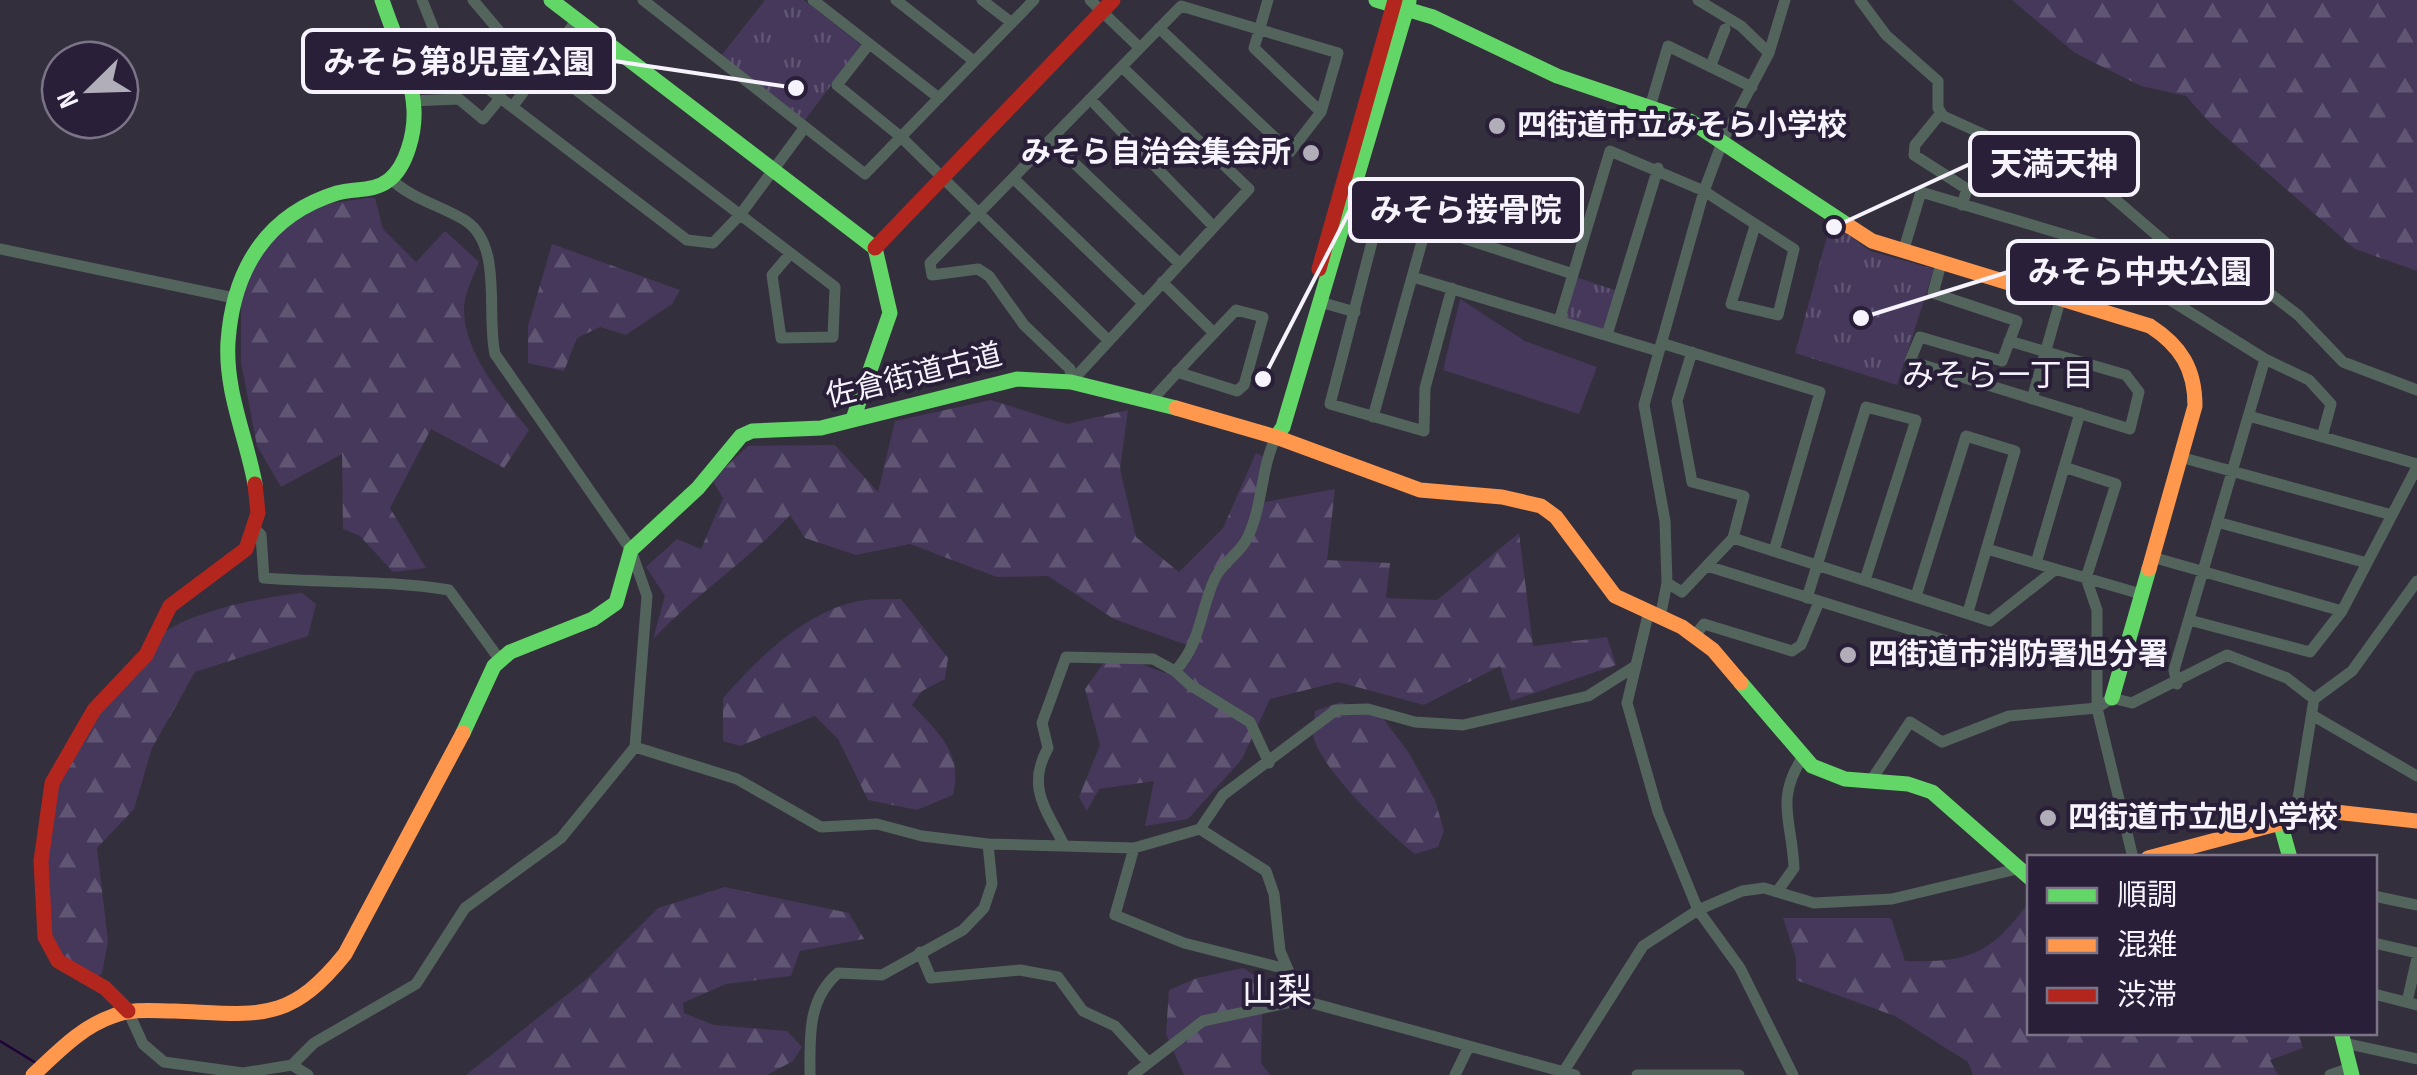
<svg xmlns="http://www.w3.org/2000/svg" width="2417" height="1075" font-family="'Sofia Sans Condensed','Noto Sans JP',sans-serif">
  <defs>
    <pattern id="forest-firs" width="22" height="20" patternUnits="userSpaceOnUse" patternTransform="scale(2.5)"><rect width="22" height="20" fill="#45385a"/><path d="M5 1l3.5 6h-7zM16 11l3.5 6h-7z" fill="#605573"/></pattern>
    <pattern id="park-tufts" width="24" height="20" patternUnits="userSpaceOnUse" patternTransform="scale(2.5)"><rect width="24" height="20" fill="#45385a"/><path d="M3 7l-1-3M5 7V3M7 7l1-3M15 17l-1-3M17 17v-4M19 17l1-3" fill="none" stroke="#605573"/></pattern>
  </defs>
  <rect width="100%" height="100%" fill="#342f3c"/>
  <path fill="#45385a" d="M1460 299 1525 341 1597 367 1579 414 1443 370Z"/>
  <path fill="url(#forest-firs)" d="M2012 0H2417V271L2355 249 2211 124 2186 96 2141 86 2075 53Z
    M366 198H375L383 229 416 262 445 231 479 262C474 275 465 292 464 307 463 353 502 396 529 430L504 468 431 429 390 508 426 568 393 572 360 536 343 529 342 454 281 487 257 446 241 362V281L272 231 316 206Z
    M552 244 680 290 672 304 626 335 600 327 577 338 564 371 528 363V326Z
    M991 400 1067 424 1128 410 1120 469 1136 537 1179 572 1223 528 1256 453 1266 458 1254 504 1335 489 1327 560 1390 563 1386 598 1437 600 1519 533 1533 646 1607 637 1616 665 1511 701 1500 666 1424 705 1338 682 1270 699 1242 759 1188 819 1145 826 1154 781 1099 789 1087 811 1079 797 1100 745 1085 689 1111 653 1165 673 1195 648 1114 619 1048 576 997 577 910 544 856 555 805 538 790 515C747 562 697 593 653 639L665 596 646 567 677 539 701 549 723 498 712 480 748 446 835 445 878 492 895 421Z
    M302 593 316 604 308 636 195 672 152 748 134 809 97 848 108 941 102 974 81 983 53 959C49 900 41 842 56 783 63 757 146 642 169 629 203 609 264 597 302 593Z
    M901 599 948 658 945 679 922 691 912 705C939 733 963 753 953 795L917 810 868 800 838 739 815 716 740 746 723 741V698C757 659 802 615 854 602 869 598 886 600 901 599Z
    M1341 702 1382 717 1409 753 1435 800 1444 831 1438 847 1415 854C1387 832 1321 770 1313 735 1311 729 1315 718 1315 711Z
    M725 887 849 913 864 939 800 951 791 976 726 984 683 1003 684 1013 714 1025 787 1031 802 1047 793 1061 767 1075H466L589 977 658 908Z
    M2029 902 2030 1032 2298 1033 2303 1048 2270 1060 2278 1075H1973L1968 1062 1895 1016 1796 980V958L1783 918H1891L1905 961C1969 963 1991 954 2029 902Z
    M1243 968 1263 981 1261 1063 1270 1075H1184L1166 1034 1169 990 1197 978Z"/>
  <path fill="url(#park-tufts)" d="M765 0H804L861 45 805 120 721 56Z
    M1841 229 1870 251 1934 269 1897 385 1795 353 1828 233 1836 237Z
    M1576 277 1617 291 1605 331 1564 318Z"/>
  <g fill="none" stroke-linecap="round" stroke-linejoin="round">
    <path stroke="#1e0438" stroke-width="2.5" d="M0 1041 36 1063"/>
    <path stroke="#53645d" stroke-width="11" d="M422 0 444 55 687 240 713 243 740 215 805 127
      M473 0 500 32 835 287 833 337 781 338 772 275 790 254
      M643 0 865 174 1034 0
      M813 0 939 98
      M896 0 974 61
      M982 0 1012 23
      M1090 0 1140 48
      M1268 0 1254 48 1321 112
      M1698 0 1741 26 1769 53
      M1860 0 1886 35 1938 81V108L1943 116 2102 188 2166 243 2202 264 2251 279 2298 315 2343 362 2417 390
      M869 44 837 85 901 137 1108 340
      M1711 65 1725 29
      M1090 99 1214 227
      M412 101 459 99 483 119 501 97
      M513 106 576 21
      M1650 107 1668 46 1752 87
      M1941 113 1915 145 1914 155 1967 189 1962 205
      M1050 140 1180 264
      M1013 178 1143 303
      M0 249 234 298
      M1903 252 1921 192 2123 252 2167 298 2265 359 2309 380 2331 404 2322 437
      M1941 264 1933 293 2017 321 2002 361 1920 337 1910 361 2130 429 2139 392 2126 375 2009 341
      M1413 277 1658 351
      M1162 282 1214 333
      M1452 288 1425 388 1424 431 1330 404 1380 211 1573 274
      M1320 302 1355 312
      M2086 309 2106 250
      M1559 321 1610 151 1704 191 1723 140 1769 53 1785 0
      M1607 335 1658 168
      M1661 343 1820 392 1774 551
      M1071 382 1070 369 1024 325 989 276 978 269 932 275 930 263 1181 6 1338 53 1321 112 1290 152 1159 28
      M1071 382 1249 189 1122 67
      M2032 399 2060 301
      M1151 401C1179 370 1207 340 1236 310L1263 317 1244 385 1237 391 1177 372
      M2249 416 2417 464
      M1373 417 1426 227
      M2180 457 2392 515
      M2064 467 2116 484 2086 578 2097 610V708L2133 858
      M2217 522 2367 563
      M256 530 261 535 264 578C326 583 387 580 449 590L500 660
      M1733 538 1990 621 2056 569
      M1987 549 2141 594
      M2152 557 2342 611
      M2036 563 2080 413
      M1707 566 1957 644
      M1667 583 1682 592 1733 538 1744 496 1692 482 1677 401 1692 352
      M1916 596 1966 436 2015 451 1968 612
      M1807 598 1866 407 1916 420 1865 580
      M1648 615 1627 703 1658 812 1698 910 1740 968 1793 1075
      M1660 618 1667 583 1665 521 1644 405 1704 191 1794 249 1778 315 1731 304 1755 226
      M2189 620 2310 652 2342 611 2417 467
      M1696 634 1704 624 1792 651 1801 645 1819 602
      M1175 671C1201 644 1200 610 1215 578 1222 564 1237 555 1245 542 1263 511 1260 469 1276 437
      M2177 684 2174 670 2265 359
      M2312 715 2417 776
      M635 747 737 779 821 827 877 824 922 836 988 844 1134 848 1200 829 1266 871 1274 894 1280 951 1301 1000
      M1870 782 1910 722 1942 742 2009 716 2097 708 2112 698 2132 703 2227 655 2287 678 2314 699
      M2295 817 2314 699 2352 671 2417 581
      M1200 829 1223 795 1336 710 1368 709 1415 722 1463 725 1588 696 1634 667
      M1064 845C1046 809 1026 787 1048 748L1042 723 1066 657 1153 659 1175 671 1190 685 1250 722 1269 763
      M1134 848 1115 915 1184 943 1286 969
      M1779 889 1794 868C1792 820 1775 801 1802 758
      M2374 896 2417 905
      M2374 943 2417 953
      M920 952 931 978 1020 970 1058 977 1083 1011 1115 1026 1147 1061
      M2374 994 2417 1005
      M2407 1002 2417 958
      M128 1011 143 1044 164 1062 243 1073 292 1065 314 1043 416 984 465 908 561 838 635 747 647 596 631 550 495 354C486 314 503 246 466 221 442 206 411 199 391 179
      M2344 1043 2417 1059
      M292 1065 308 1075
      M1564 1071 1643 946 1698 910 1742 891 1764 888 1814 903 1892 899 2017 869
      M810 1075C810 1037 807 1000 838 973L882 975 963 930 984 908 992 884 988 844
      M1133 1075 1203 1021 1301 1000 1575 1075
      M1455 1075 1468 1048
      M1637 1075H1739
      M2330 1075 2350 1068"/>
    <path stroke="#63d668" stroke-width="15" d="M551 0 875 248 890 313 853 419
      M1376 0 1433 17 1557 76 1690 121 1849 226
      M1276 437 1283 427 1409 1
      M255 484C246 436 225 391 228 342 233 270 266 215 337 193 354 188 374 192 389 180 407 166 415 132 414 110 412 72 394 36 382 0
      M1741 683 1812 766 1845 779 1908 784 1932 792 2030 878
      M2112 698 2149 569
      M463 733 494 666 510 652 593 619 616 603 631 550 698 488 741 436 752 431 821 428 1017 379 1071 382 1176 408
      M2280 822 2290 858
      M2341 1032 2352 1075"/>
    <path stroke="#ff974d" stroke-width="15" d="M1849 226 1872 241 2150 326C2181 346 2195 369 2195 406L2149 569
      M1176 408 1276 437 1420 490 1502 497 1541 506 1556 517 1615 596 1682 627 1713 650 1741 683
      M2148 858 2326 811 2417 821
      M33 1075C58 1052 81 1027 113 1016 133 1008 154 1011 174 1011 258 1014 288 1025 345 954L463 733"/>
    <path stroke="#b3261e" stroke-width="15" d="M875 248 1113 0
      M1319 269 1395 0
      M128 1011 105 988 58 961 45 937 41 861 52 783 94 710 146 655 170 606 246 549 258 513 255 484"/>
  </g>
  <g fill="#b2aeb9" stroke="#291f38" stroke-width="4">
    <circle cx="1497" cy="126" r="10"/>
    <circle cx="1311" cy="153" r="10"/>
    <circle cx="1848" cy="655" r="10"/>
    <circle cx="2048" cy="818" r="10"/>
  </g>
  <g text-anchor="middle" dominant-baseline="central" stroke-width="8" stroke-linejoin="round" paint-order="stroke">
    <g font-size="30" font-weight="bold" fill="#f6f3fd" stroke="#291f38" text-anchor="start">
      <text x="1517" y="126">四街道市立みそら小学校</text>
      <text x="1291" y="153" text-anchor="end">みそら自治会集会所</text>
      <text x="1868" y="655">四街道市消防署旭分署</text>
      <text x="2068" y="818">四街道市立旭小学校</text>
    </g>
    <g font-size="30" fill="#f6f3fd" stroke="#291f38">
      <text transform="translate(914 376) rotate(-14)">佐倉街道古道</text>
    </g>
    <g font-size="32" fill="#f6f3fd" stroke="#291f38">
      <text x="1998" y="376">みそら一丁目</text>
    </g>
    <g font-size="35" fill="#f6f3fd" stroke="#291f38">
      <text x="1277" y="992">山梨</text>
    </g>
  </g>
  <path fill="none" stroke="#f6f3fd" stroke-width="4" d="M796 88L614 61M1834 227L1970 164M1263 379L1350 210M1861 318L2008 272"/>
  <g fill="#f6f3fd" stroke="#291f38" stroke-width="4">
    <circle cx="796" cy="88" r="10"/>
    <circle cx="1834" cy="227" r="10"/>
    <circle cx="1263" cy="379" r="10"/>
    <circle cx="1861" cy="318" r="10"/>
  </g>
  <g fill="#291f38" stroke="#f6f3fd" stroke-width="4">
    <rect x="303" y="30" width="311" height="62" rx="10"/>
    <rect x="1970" y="133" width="168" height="62" rx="10"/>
    <rect x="1350" y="179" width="232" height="62" rx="10"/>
    <rect x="2008" y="241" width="264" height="62" rx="10"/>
  </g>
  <g font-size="32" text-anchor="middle" font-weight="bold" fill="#f6f3fd">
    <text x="459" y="73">みそら第8児童公園</text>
    <text x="2054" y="175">天満天神</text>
    <text x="1466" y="221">みそら接骨院</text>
    <text x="2140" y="283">みそら中央公園</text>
  </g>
  <rect x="2027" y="855" width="350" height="180" fill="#291f38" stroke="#7b7487" stroke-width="2.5"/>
  <rect x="2047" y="888" width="50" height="15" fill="#63d668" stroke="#7b7487" stroke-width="2.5"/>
  <text x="2117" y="905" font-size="30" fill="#f6f3fd">順調</text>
  <rect x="2047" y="938" width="50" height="15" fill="#ff974d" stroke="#7b7487" stroke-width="2.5"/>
  <text x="2117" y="955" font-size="30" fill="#f6f3fd">混雑</text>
  <rect x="2047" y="988" width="50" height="15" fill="#b3261e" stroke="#7b7487" stroke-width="2.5"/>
  <text x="2117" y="1005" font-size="30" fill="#f6f3fd">渋滞</text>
  <g transform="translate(90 90) rotate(247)"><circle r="48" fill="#291f38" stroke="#7b7487" stroke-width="2.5"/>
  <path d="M0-8L18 38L0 25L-18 38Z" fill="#b2aeb9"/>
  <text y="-15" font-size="28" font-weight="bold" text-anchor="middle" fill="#f6f3fd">N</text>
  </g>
</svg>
